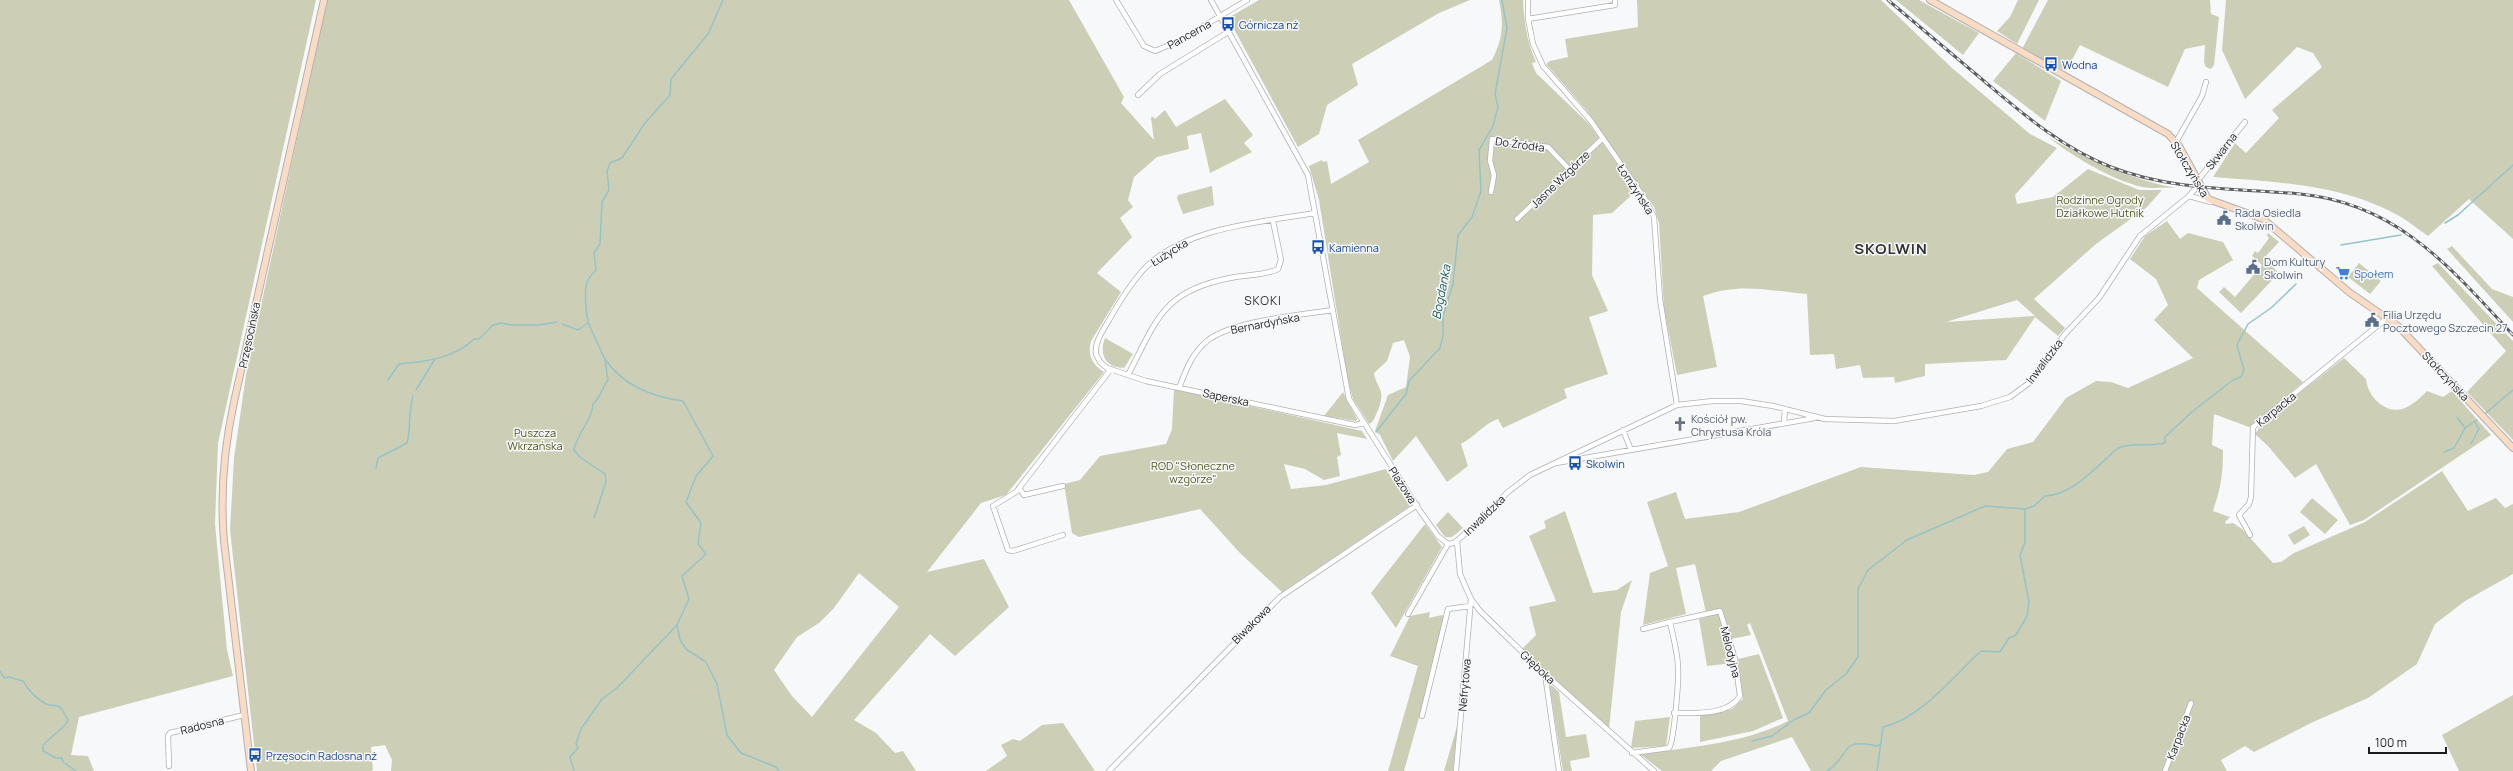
<svg xmlns="http://www.w3.org/2000/svg" width="2513" height="771" font-family="Manrope,sans-serif">
  <rect width="100%" height="100%" fill="#f7f8fa"/>
  <path fill="#cccfb6" fill-rule="evenodd" d="M0 0H316L218 443 215 524 227 650 233 676 79 717 71 755 88 756 94 771H0Z
    M327 0H1069L1124 97 1121 103 1154 140 1151 118 1152 116 1155 119 1165 110 1176 127 1225 99 1253 135 1244 143 1252 152 1210 173 1201 133 1187 136 1189 149 1157 157 1134 177 1128 200 1133 207 1120 218 1132 237 1097 273 1121 292 1091 341C1087 354 1092 365 1104 372L1006 495 981 503 927 572 984 559 1009 607 955 656 930 634 854 720 876 733 895 753 903 751 916 771H391L392 760 385 745 371 747 373 770 371 771H257L230 530 234 458 246 375ZM859 573 899 607 812 717 792 696 774 670 797 637 819 623 834 608Z
    M1259 0H1470L1439 13 1352 64 1358 85 1327 105 1319 134 1298 147 1228 18Z
    M1499 0H1523C1524 22 1527 42 1536 62L1532 63 1536 73 1589 124 1636 191 1612 213 1593 215 1592 275 1608 311 1589 317 1608 374 1564 389 1567 398 1503 428 1498 419C1483 424 1475 437 1461 444L1468 466 1447 482 1416 436 1393 461 1380 435 1375 431 1388 395 1406 387 1410 357 1404 340 1393 343 1387 361 1374 373C1375 381 1379 385 1381 392 1383 401 1377 413 1373 421L1369 424 1353 399 1348 381 1319 200 1309 166 1322 160 1323 162 1327 161 1331 184 1369 162 1358 140 1492 60C1503 38 1504 24 1499 0Z
    M1637 0H1881L1952 68 2030 134 2057 148 2015 195 2017 204 2053 197 2088 169 2139 190H2162L2146 208 2096 244 2034 299 2065 328 2058 336 2035 317 2006 360 1925 364V376L1895 383 1894 377 1863 378 1860 365 1836 369 1834 354 1810 355 1807 294C1770 291 1739 282 1703 296L1717 367 1677 375 1664 308 1659 223 1654 207 1587 111 1546 64 1550 61 1568 57 1565 39 1638 27ZM2017 300 2035 316 1946 322Z
    M1896 0H1919L1979 33 1963 55Z
    M2018 0H2039L2017 44 1997 31 2010 17Z
    M2048 0H2210L2211 14 2219 17 2214 65 2211 69 2206 67 2204 62 2205 45 2185 49 2168 87 2080 45 2066 71 2022 49Z
    M2226 0H2513V239L2469 199 2428 236C2419 230 2410 222 2401 217 2344 184 2276 182 2213 177L2235 143 2246 153 2279 118 2272 110 2322 67 2313 53 2297 47 2245 99 2222 50Z
    M2016 53 2061 81 2045 121 1993 81Z
    M2048 137C2089 160 2129 179 2176 188 2165 187 2153 189 2142 187 2112 180 2072 156 2048 137Z
    M1212 186 1214 205 1183 214 1177 198 1178 195Z
    M2167 221 2180 239 2188 233 2223 242 2233 260 2199 280 2197 288 2303 382 2249 427 2214 414 2212 445 2223 450C2223 475 2221 487 2213 511L2230 517 2225 522 2226 524 2233 523 2242 529 2273 563 2281 562 2294 553 2365 522 2442 471 2468 511 2496 498 2505 508 2513 504V574L2465 601 2435 624 2417 664 2368 698 2313 722 2254 752 2245 746 2221 760 2227 771H1811L1792 737 1721 761 1711 771H1662L1640 754C1690 747 1742 744 1788 721L1750 623 1747 625 1751 635 1726 640 1733 663 1707 666 1699 619 1707 617 1695 564 1676 568 1686 614 1643 625 1650 573 1668 566 1647 502 1676 492 1685 519 1739 512 1861 467 1974 475 1988 472 2007 449 2033 442 2066 398 2096 381 2111 382 2128 388 2193 358 2154 320 2168 305 2156 279 2130 259 2145 236Z
    M2268 233 2279 242 2264 258 2279 273 2241 313 2219 292 2224 287 2235 297 2262 265 2252 256 2255 251 2258 253 2269 238 2267 236Z
    M2452 246 2492 289 2513 297V322L2447 249Z
    M2359 263 2381 281 2370 294 2348 277Z
    M2438 263 2513 341V440L2467 392 2506 351 2432 266Z
    M1105 338 1133 354 1124 368C1105 368 1099 354 1105 338Z
    M2344 358 2366 379C2367 394 2383 414 2402 409 2412 406 2420 398 2427 391L2443 397 2452 391 2491 435 2364 520 2350 525 2316 464 2295 478 2268 446 2255 434 2265 420Z
    M1174 389 1362 431 1367 439 1337 433 1341 455 1337 457 1340 476 1324 480 1305 469 1284 464 1291 489 1326 485 1386 469 1410 506 1282 592 1240 553 1200 509 1079 537 1072 533 1064 484 1080 480 1100 456 1166 444 1172 429Z
    M1343 392 1357 419 1356 421 1324 416Z
    M2312 498 2338 520 2325 534 2300 512Z
    M1565 511 1593 593 1617 590 1632 580 1621 612 1609 729 1522 649 1536 635 1529 607 1556 601 1529 536 1546 528 1544 521Z
    M1448 512 1463 528 1452 537H1445L1436 525Z
    M1425 524 1442 547 1396 628 1371 593Z
    M2304 526 2310 535 2294 545 2288 535Z
    M1430 612 1429 618 1442 615 1444 617 1427 689 1404 771H1388L1418 666 1390 656 1410 616Z
    M1759 654 1783 718 1753 731 1700 742V716L1732 709 1743 699 1738 659Z
    M1549 683 1559 692 1566 737 1586 734 1590 757 1570 761 1572 771H1563Z
    M2513 695V771H2459L2442 735Z
    M1670 717 1666 746 1631 748 1635 721Z
    M1063 723 1095 771H986L1007 756 1001 745 1013 739 1020 741 1042 725Z
    M1458 723 1453 771H1444Z"/>
  <g fill="none" stroke-linecap="round" stroke-linejoin="round">
    <path stroke="#95c3c7" stroke-width="1.5" d="M723 0 708 34 671 79 670 95 645 123 622 158 610 163 607 171 609 190 602 202 600 244 594 253 596 270C584 281 585 290 586 306 586 321 591 329 597 342 600 348 602 354 605 359 623 386 653 397 683 401L713 456 696 476 686 502 701 523 698 544 706 554 682 576 689 599 677 625 680 640 686 649 706 662 717 684 727 735 741 753 776 767 779 771
      M2445 223 2458 215 2513 165
      M2341 245 2401 235
      M562 324 578 330 588 323
      M388 380 399 364C425 362 455 358 474 339H479L493 325 501 323 512 325H540L557 322
      M416 390 435 359
      M2486 413 2513 390
      M2457 417 2465 428 2477 420
      M1376 432 1406 394 1409 381 1440 348 1443 336V316L1453 284 1458 235 1472 217 1481 191 1479 150 1493 126 1498 107 1495 94 1507 28 1502 0
      M2471 444 2479 429 2475 422
      M2444 452 2454 448 2465 428
      M376 468 378 458 407 443C411 428 408 414 413 396
      M594 518 606 482 605 474 581 458 574 450C577 433 592 421 593 404 601 397 602 388 608 380L605 360
      M0 671 4 678 9 677 23 681C28 690 38 701 49 705 53 706 57 704 61 708 64 711 65 716 68 720L65 725 43 745V751L56 758H62L63 762 76 771
      M1752 741 1772 736 1795 719 1809 713 1826 690 1846 674 1858 657V589L1868 570 1907 540 1985 506 2025 509 2034 506 2045 496C2072 496 2098 465 2118 448 2133 442 2149 447 2165 443V437L2193 411 2233 380 2241 377 2244 370 2237 345 2248 324 2271 308 2296 284
      M574 771 570 757 578 748 576 744 581 729 602 699 617 688 677 625
      M1827 771C1852 756 1837 737 1877 746L1881 744
      M1877 771 1883 727C1920 719 1954 676 1981 651L2000 652 2009 638 2016 635 2027 616 2029 602 2020 555 2025 542V509"/>
    <defs>
      <path id="street" d="M1116 0 1144 46 1155 51 1179 41 1247 0
        M1211 0 1308 175 1349 399 1420 511 1438 536 1448 544
        M1528 0V19L1533 44 1543 66 1591 121 1645 199 1654 217 1660 299 1677 405
        M1528 19 1615 5V0
        M1138 95 1160 74 1228 32
        M2176 142 2202 96 2206 82
        M2198 180 2245 122
        M1491 192 1494 175 1490 161 1492 139 1548 147 1569 169
        M2189 196 2211 202
        M1315 213C1262 222 1188 227 1147 266 1133 280 1123 296 1113 313 1107 325 1094 340 1096 354L1100 362 1107 368 1146 381 1355 425 1364 423
        M1517 219 1603 138
        M1128 375C1157 319 1163 291 1230 278 1243 275 1268 275 1278 269L1281 260 1273 221
        M1179 388C1186 370 1192 353 1207 341 1231 321 1300 315 1333 310
        M1784 422 1785 409
        M1623 430 1631 450
        M1556 463 1815 418
        M1019 488 1024 495 1063 486
        M1063 535 1013 551 1008 550 993 506 1016 492 1111 369
        M2250 535 2239 515 2249 504 2251 497 2253 427 2387 318
        M1457 541 1460 574 1471 599 1480 611 1545 674 1654 771
        M1448 544 1454 543 1472 528 1508 492 1530 475 1677 405 1713 401H1741L1773 406 1825 419 1894 421 1981 406 2010 397 2029 383 2065 334 2099 298 2140 236 2189 196 2199 184
        M1408 614 1448 544
        M1643 629 1670 622
        M1545 674 1559 771
        M1422 716 1448 609 1470 606
        M1632 753 1669 748C1674 742 1679 679 1678 668 1678 653 1673 637 1670 622L1720 611 1735 659 1740 696C1728 716 1694 713 1674 713
        M169 766 168 736 170 733 244 715
        M1109 771 1280 597 1417 505
        M1456 771 1471 599
        M2165 771 2191 703"/>
      <path id="secondary" d="M1930 0 2168 134 2179 146 2208 199 2263 219 2349 292 2398 326 2513 448
        M251 771 224 541C220 494 224 448 234 402L324 0"/>
    </defs>
    <use href="#street" stroke="#b0b1b3" stroke-width="6"/>
    <use href="#secondary" stroke="#b0b1b3" stroke-width="8"/>
    <use href="#street" stroke="#fff" stroke-width="4.5"/>
    <use href="#secondary" stroke="#fadbc3" stroke-width="6"/>
    <defs>
      <path id="rail" d="M1888 0C1920 27 1952 54 1984 81 2023 114 2062 148 2111 167 2173 191 2236 188 2300 194 2397 203 2451 268 2513 335"/>
    </defs>
    <use href="#rail" stroke="#5c5d5e" stroke-width="3"/>
    <use href="#rail" stroke="#f7f8fa" stroke-width="1.5" stroke-dasharray="4.5" stroke-linecap="butt"/>
  </g>
  <defs>
    <symbol id="bus-bare" viewBox="-9 -9 18 18"><path d="M-5-6H5V4H4V6H2V4H-2V6H-4V4H-5ZM-3.5-4V0h7V-4ZM-3.5 1.2v1.5H-2V1.2ZM2 1.2v1.5H3.5V1.2Z" fill="#1a4fb4" stroke="#f7f8fa" stroke-width="2.5" paint-order="stroke"/></symbol>
    <symbol id="civic-bare" viewBox="-9 -9 18 18"><path d="M-.6-6.5H3V-4.5H.6V-3L4-1V1h2V6H-6V1h2V-1L-.6-3ZM-1.2 2.5V6h2.4V2.5Z" fill="#5c6f8a" stroke="#f7f8fa" stroke-width="2.5" paint-order="stroke"/></symbol>
    <symbol id="supermarket-bare" viewBox="-9 -9 18 18"><path d="M-6-5.5h2.5l.6 2H6L4.5 2H-2.5L-4.4-4H-6ZM-1.5 3.2a1.3 1.3 0 1 0 .1 0ZM3 3.2a1.3 1.3 0 1 0 .1 0Z" fill="#3f7fe0" stroke="#f7f8fa" stroke-width="2.5" paint-order="stroke"/></symbol>
    <symbol id="church-bare" viewBox="-9 -9 18 18"><path d="M-1.2-6h2.4v3.5h3.3v2.4h-3.3V6h-2.4V-.1h-3.3v-2.4h3.3Z" fill="#6b7280" stroke="#f7f8fa" stroke-width="2.5" paint-order="stroke"/></symbol>
  </defs>
  <g fill-rule="evenodd">
    <use href="#bus-bare" x="1218" y="14" width="20" height="20"/>
    <use href="#bus-bare" x="2041" y="54" width="20" height="20"/>
    <use href="#civic-bare" x="2214" y="208" width="20" height="20"/>
    <use href="#bus-bare" x="1308" y="237" width="20" height="20"/>
    <use href="#civic-bare" x="2243" y="257" width="20" height="20"/>
    <use href="#supermarket-bare" x="2333" y="263" width="20" height="20"/>
    <use href="#civic-bare" x="2362" y="310" width="20" height="20"/>
    <use href="#church-bare" x="1670" y="414" width="20" height="20"/>
    <use href="#bus-bare" x="1565" y="453" width="20" height="20"/>
    <use href="#bus-bare" x="245" y="745" width="20" height="20"/>
  </g>
  <g text-anchor="middle" dominant-baseline="central" stroke-width="3" stroke-linejoin="round" paint-order="stroke">
    <g font-size="11" fill="#164399" stroke="#f7f8fa" text-anchor="start">
      <text x="1239" y="24">Górnicza nż</text>
      <text x="2062" y="64">Wodna</text>
      <text x="1329" y="247">Kamienna</text>
      <text x="1586" y="463">Skolwin</text>
      <text x="266" y="755">Przęsocin Radosna nż</text>
    </g>
    <g font-size="11" fill="#1d1d1e" stroke="#f7f8fa">
      <text transform="translate(1189 34) rotate(-29)">Pancerna</text>
      <text transform="translate(1520 144) rotate(8)">Do Źródła</text>
      <text transform="translate(2221 151) rotate(-52)">Skwarna</text>
      <text transform="translate(2190 169) rotate(59)">Stołczyńska</text>
      <text transform="translate(1560 179) rotate(-44)">Jasne Wzgórze</text>
      <text transform="translate(1636 189) rotate(57)">Łomżyńska</text>
      <text transform="translate(1169 252) rotate(-32)">Łużycka</text>
      <text transform="translate(1265 323) rotate(-11)">Bernardyńska</text>
      <text transform="translate(249 335) rotate(-78)">Przęsocińska</text>
      <text transform="translate(2044 361) rotate(-53)">Inwalidzka</text>
      <text transform="translate(2446 376) rotate(47)">Stołczyńska</text>
      <text transform="translate(1226 397) rotate(12)">Saperska</text>
      <text transform="translate(2276 409) rotate(-39)">Karpacka</text>
      <text transform="translate(1403 485) rotate(57)">Plażowa</text>
      <text transform="translate(1484 515) rotate(-44)">Inwalidzka</text>
      <text transform="translate(1251 624) rotate(-45)">Biwakowa</text>
      <text transform="translate(1731 652) rotate(76)">Melodyjna</text>
      <text transform="translate(1538 667) rotate(43)">Głęboka</text>
      <text transform="translate(1464 685) rotate(-85)">Nefrytowa</text>
      <text transform="translate(202 725) rotate(-14)">Radosna</text>
      <text transform="translate(2178 737) rotate(-69)">Karpacka</text>
    </g>
    <g font-size="11" fill="#54571d" stroke="#f7f8fa">
      <text x="2100" y="199">Rodzinne Ogrody<tspan x="2100" dy="13">Działkowe Hutnik</tspan></text>
      <text x="535" y="432">Puszcza<tspan x="535" dy="13">Wkrzańska</tspan></text>
      <text x="1193" y="465">ROD "Słoneczne<tspan x="1193" dy="13">wzgórze"</tspan></text>
    </g>
    <g font-size="11" fill="#4e5e75" stroke="#f7f8fa" text-anchor="start">
      <text x="2235" y="212">Rada Osiedla<tspan x="2235" dy="13">Skolwin</tspan></text>
      <text x="2264" y="261">Dom Kultury<tspan x="2264" dy="13">Skolwin</tspan></text>
      <text x="2383" y="314">Filia Urzędu<tspan x="2383" dy="13">Pocztowego Szczecin 27</tspan></text>
    </g>
    <g font-size="11" fill="#366cbe" stroke="#f7f8fa" text-anchor="start">
      <text x="2354" y="273">Społem</text>
    </g>
    <g font-size="11" fill="#5b616d" stroke="#f7f8fa" text-anchor="start">
      <text x="1691" y="418">Kościół pw.<tspan x="1691" dy="13">Chrystusa Króla</tspan></text>
    </g>
    <g font-size="12" font-style="italic" fill="#15565b" stroke="#f7f8fa">
      <text transform="translate(1441 292) rotate(-79)">Bogdanka</text>
    </g>
    <g font-size="12" letter-spacing="1" fill="#323334" stroke="#f7f8fa">
      <text x="1263" y="300">SKOKI</text>
    </g>
    <g font-size="15" font-weight="bold" letter-spacing="1" fill="#323334" stroke="#f7f8fa">
      <text x="1891" y="248">SKOLWIN</text>
    </g>
  </g>
  <path d="M2369 747v6h77v-6" fill="none" stroke="#1d1d1e" stroke-width="2"/>
  <text x="2375" y="747" font-size="12" fill="#1d1d1e" stroke="#f7f8fa" stroke-width="3" paint-order="stroke">100 m</text>
</svg>
